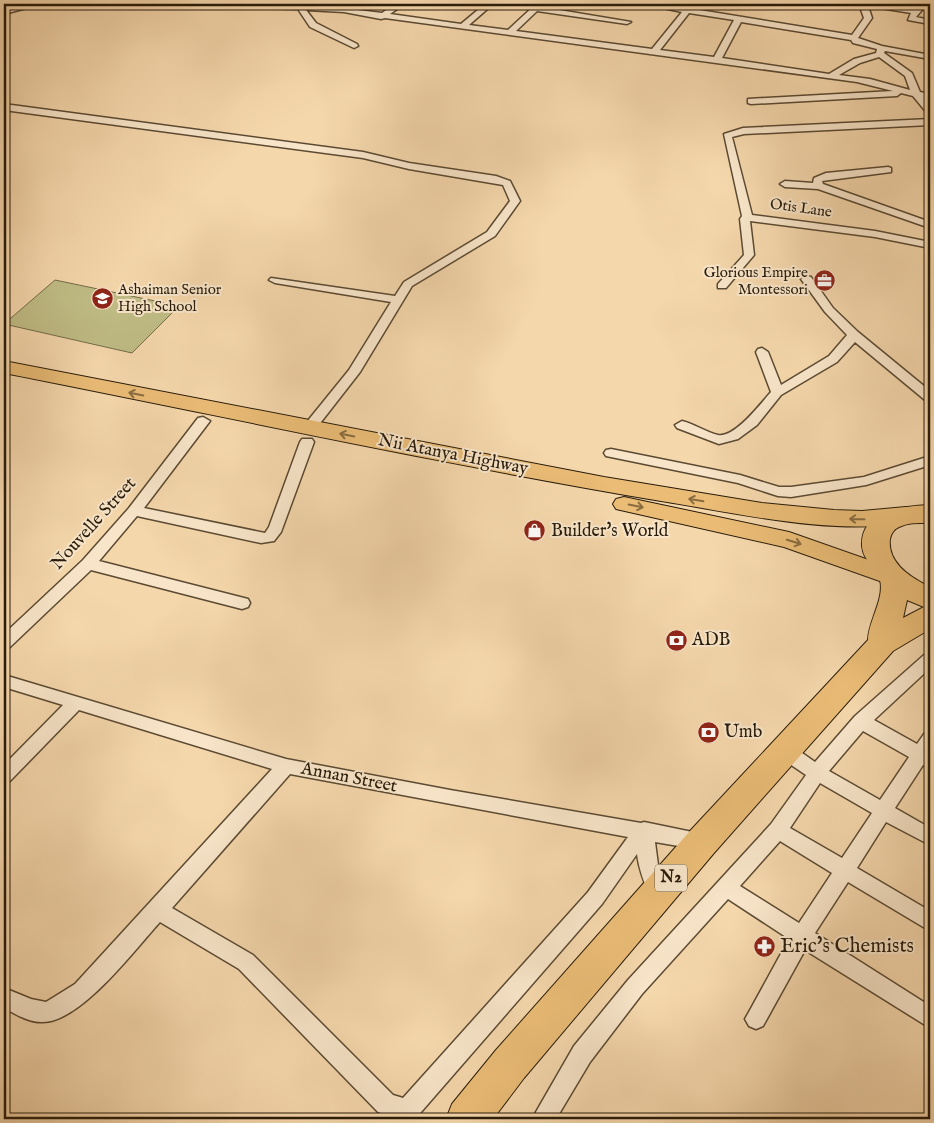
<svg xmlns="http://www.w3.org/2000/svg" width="934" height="1123" font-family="'IM FELL English',serif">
  <rect width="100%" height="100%" fill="#f5d7ac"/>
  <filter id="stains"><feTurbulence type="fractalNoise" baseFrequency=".004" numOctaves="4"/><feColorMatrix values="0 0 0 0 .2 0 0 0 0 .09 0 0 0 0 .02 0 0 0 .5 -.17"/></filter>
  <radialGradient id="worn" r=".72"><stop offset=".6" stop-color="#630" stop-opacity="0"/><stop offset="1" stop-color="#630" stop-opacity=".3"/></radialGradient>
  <path fill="#c0bd86" stroke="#746c48" d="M55 280 179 306 132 353 4 324Z"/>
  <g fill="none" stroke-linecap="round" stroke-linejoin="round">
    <defs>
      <path id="street" d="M30 4H42L4 14V10Z
        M231 4 317 5 382 13 395 4H404L390 14 461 24 485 4H493L469 25 508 30 536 4H544L541 7 631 22 627 24 537 11 516 31 652 49 682 12 644 4 687 8 852 35 864 18 859 4H880L915 9 919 4H927L916 17 930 20V24L908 20 911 13 868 6 872 18 858 38 882 46 930 55V59L885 51 884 53 912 73 920 92 930 94V100L924 99 930 106V114L927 113 913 96 901 93 897 96 751 104 748 103V99L893 91 857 82 385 18 381 19 344 12 306 10 316 23 357 44 358 46 354 48 310 27 298 9 249 8ZM689 13 734 20 714 57 660 50ZM741 22 851 40 853 43 877 49 876 53 854 59 829 74 722 58ZM879 57 905 76 910 90 870 79 839 75 860 63Z
        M4 104 363 152 409 163 496 176 510 181 520 201 495 236 412 286 360 372 314 431 309 432 302 428 349 370 391 302 275 283 269 280 271 278 395 296 404 282 487 232 510 201 503 185 409 169 363 158 4 110Z
        M930 119V125L744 134 732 137 752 215 875 231 930 242V248L875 237 750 221 754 255 726 288H718V284L744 255 740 219 742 216 724 134 743 128Z
        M888 167 891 168V172L822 181 823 184 930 222V228L818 189 785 187 780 184 785 181 813 183 814 178 826 173Z
        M807 276 811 277 833 308 858 332 930 391V401L925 400 855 342 837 362 781 395 757 425 738 439 719 444 677 428 675 425 682 421C694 424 706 432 718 435 735 438 761 403 771 392L756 352 758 349 762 348 768 352 781 385 829 356 847 335 825 312 801 279Z
        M203 417 210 421 144 508 265 533 269 527 300 442 302 439H312L314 442 281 532 274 541 261 543 137 516 99 561 248 599 250 603 248 607 242 609 91 570 10 647 4 649V634L83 560 129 508 198 418Z
        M611 449 740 475 779 487H791L864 477 930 456V465L866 485 791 497 778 496 738 483 606 456 604 453 606 450Z
        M930 653V668L874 720 917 744 924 734 930 732V767L923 765 895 808 930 828V845L886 822 857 868 930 911V931L848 882 815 933 930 1006V1028L805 950 763 1026 756 1029 749 1026 745 1019 749 1012 789 939 728 899 642 994 590 1062 556 1119H532L574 1046 628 980 771 824 806 775 778 756 775 751 778 746C791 742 804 755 815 762L855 716 924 655ZM863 731 909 757 880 800 829 771ZM820 783 872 813 842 858 790 828ZM780 841 832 873 799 923 740 886Z
        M4 675 286 759 450 790 641 823 644 822 702 834 709 836 711 842 709 848 702 850 655 842 658 865 668 893 665 899 658 902 651 899C645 885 639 870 637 854L602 904 415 1119H398L378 1112 239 969 160 922C136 948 81 1022 43 1022 30 1023 15 1014 4 1008V988L31 999 46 1002 75 984 272 769 79 710 10 781 4 783V765L63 705 4 687ZM290 774 628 837 588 892 403 1098 393 1095 253 955 172 908Z"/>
      <path id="primary" d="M4 361 604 477 762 503 834 510 862 511 906 507 914 510 917 515 914 520C845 539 732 512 661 501 441 464 223 416 4 373Z
        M624 497 789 532 900 571 903 577 900 583 891 585 784 547 616 509 613 504 616 499Z"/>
      <path id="highway" d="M930 505V523C920 523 909 522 899 527 894 529 891 534 890 539 887 563 911 578 930 587V629L893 651 714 853 524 1078 493 1119H446L452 1104 496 1050 690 831 868 640C868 622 885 598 880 580 877 568 863 561 862 546 860 510 905 506 930 505ZM907 600 924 607 903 618Z"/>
    </defs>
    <use href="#street" stroke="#5b4a32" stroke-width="3"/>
    <use href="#primary" stroke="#281b0a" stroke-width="2"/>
    <use href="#highway" stroke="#281b0a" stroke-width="2"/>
    <use href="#street" fill="#f8e5c9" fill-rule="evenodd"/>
    <use href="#primary" fill="#eabc76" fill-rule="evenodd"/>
    <use href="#highway" fill="#eabc76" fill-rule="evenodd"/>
  </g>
  <defs><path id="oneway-shaft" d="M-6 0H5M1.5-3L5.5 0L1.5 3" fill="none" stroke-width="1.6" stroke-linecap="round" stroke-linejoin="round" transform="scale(1.25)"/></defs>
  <g stroke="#896c40">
    <use href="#oneway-shaft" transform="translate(136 394) rotate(-169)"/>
    <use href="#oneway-shaft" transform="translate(347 435) rotate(-169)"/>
    <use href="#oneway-shaft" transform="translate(696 500) rotate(-171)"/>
    <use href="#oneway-shaft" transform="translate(636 506) rotate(11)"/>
    <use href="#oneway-shaft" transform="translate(857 519) rotate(-179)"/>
    <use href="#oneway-shaft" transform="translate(794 542) rotate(17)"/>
  </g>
  <defs>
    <symbol id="office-disc" viewBox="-11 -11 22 22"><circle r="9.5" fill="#8f2418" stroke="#f8e5c9"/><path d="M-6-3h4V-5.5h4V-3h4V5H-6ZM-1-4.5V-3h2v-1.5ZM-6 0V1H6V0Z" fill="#fff"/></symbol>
    <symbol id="school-disc" viewBox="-11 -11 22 22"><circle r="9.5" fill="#8f2418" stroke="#f8e5c9"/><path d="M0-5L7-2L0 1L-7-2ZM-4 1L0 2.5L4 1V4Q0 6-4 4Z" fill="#fff"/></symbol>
    <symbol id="shop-disc" viewBox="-11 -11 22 22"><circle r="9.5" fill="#8f2418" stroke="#f8e5c9"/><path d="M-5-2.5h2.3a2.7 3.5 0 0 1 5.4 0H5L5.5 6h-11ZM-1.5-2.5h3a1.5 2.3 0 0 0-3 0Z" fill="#fff"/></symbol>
    <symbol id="bank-disc" viewBox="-11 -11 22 22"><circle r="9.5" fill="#8f2418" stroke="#f8e5c9"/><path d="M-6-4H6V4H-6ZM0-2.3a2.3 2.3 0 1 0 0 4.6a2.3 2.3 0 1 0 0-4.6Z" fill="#fff"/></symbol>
    <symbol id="pharmacy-disc" viewBox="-11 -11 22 22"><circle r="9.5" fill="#8f2418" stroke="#f8e5c9"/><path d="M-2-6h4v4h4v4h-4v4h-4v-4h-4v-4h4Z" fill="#fff"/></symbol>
  </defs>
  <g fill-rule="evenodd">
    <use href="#office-disc" x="812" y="268" width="25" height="25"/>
    <use href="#school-disc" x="90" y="286" width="25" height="25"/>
    <use href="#shop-disc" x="522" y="518" width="25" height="25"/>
    <use href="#bank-disc" x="664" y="628" width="25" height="25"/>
    <use href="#bank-disc" x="696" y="720" width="25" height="25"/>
    <use href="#pharmacy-disc" x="752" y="934" width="25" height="25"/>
  </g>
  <g text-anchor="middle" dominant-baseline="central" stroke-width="4" stroke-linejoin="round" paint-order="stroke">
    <g font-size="15" fill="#281b0a" stroke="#f8e5c9">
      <text transform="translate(801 208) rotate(8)">Otis Lane</text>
    </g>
    <g font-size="15" fill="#281b0a" stroke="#f8e5c9" text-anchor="end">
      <text x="808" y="272">Glorious Empire<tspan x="808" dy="17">Montessori</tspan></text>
      <text x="118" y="289" text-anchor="start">Ashaiman Senior<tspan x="118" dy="17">High School</tspan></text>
    </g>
    <rect fill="#f8e5c9" stroke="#665843" stroke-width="1" x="655" y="864.5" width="32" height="27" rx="4"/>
    <g font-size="16" font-weight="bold" fill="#281b0a">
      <text x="671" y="878">N2</text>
    </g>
    <g font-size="18" fill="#281b0a" stroke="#f8e5c9">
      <text transform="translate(453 455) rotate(11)">Nii Atanya Highway</text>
      <text transform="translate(94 524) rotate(-48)">Nouvelle Street</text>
      <text transform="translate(349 778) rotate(11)">Annan Street</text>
    </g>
    <g font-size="18" fill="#281b0a" stroke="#f8e5c9" text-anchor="start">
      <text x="551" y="531">Builder's World</text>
      <text x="692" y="640">ADB</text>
      <text x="724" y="732">Umb</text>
    </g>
    <g font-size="21" fill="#281b0a" stroke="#f8e5c9" text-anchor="start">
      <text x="780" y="946">Eric's Chemists</text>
    </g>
  </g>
  <rect width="934" height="1123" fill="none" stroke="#f5d7ac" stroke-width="20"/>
  <rect x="5" y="5" width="924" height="1113" fill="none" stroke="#281b0a" stroke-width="2.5"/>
  <rect x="10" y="10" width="914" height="1103" fill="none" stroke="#281b0a"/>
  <rect width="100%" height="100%" filter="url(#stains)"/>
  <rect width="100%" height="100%" fill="url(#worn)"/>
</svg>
